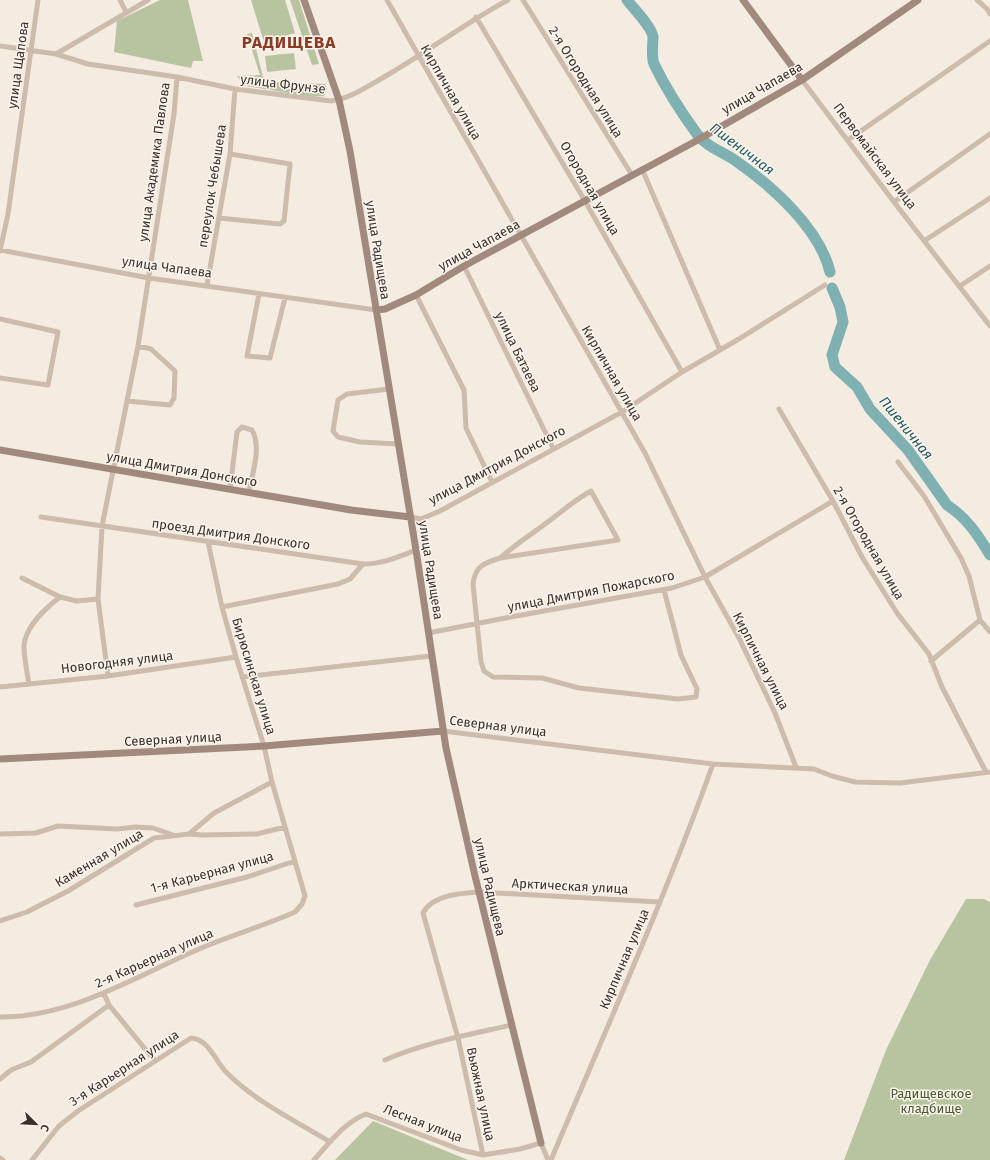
<svg xmlns="http://www.w3.org/2000/svg" width="990" height="1160" font-family="'Fira Sans',sans-serif">
  <rect width="100%" height="100%" fill="#f4ebe1"/>
  <path fill="#b8c4a0" d="M160 0H188L203 61H193L191 68 114 52 117 21Z
    M251 0H285L295 33 264 42Z
    M290 0H299L319 64 312 65Z
    M252 33 263 77 274 82 325 84 327 89 324 96 312 97 246 86 237 76 260 75 247 34Z
    M294 53 296 69 267 72 265 56Z
    M966 899H984L990 902V1160H844L886 1050 930 960Z
    M373 1121 468 1160H335Z"/>
  <g fill="none" stroke-linecap="round" stroke-linejoin="round">
    <path stroke="#7fb0b2" stroke-width="11" d="M627 0C633 8 652 27 653 37 653 45 651 56 654 64 666 89 681 112 697 134 708 148 722 151 736 161 772 186 820 229 830 272
      M832 288 840 307 843 322 832 355 835 367 857 387 870 409 908 450 947 505C967 518 978 535 990 555"/>
    <path stroke="#cdbbac" stroke-width="5" d="M120 0 126 12
      M387 0 645 453 705 577 739 638 775 713 796 767
      M523 0 632 175
      M977 0 987 9 990 14
      M476 17 585 201 682 372
      M0 46 56 54 88 64 177 77 235 89 331 101C349 99 368 86 384 77 426 53 465 23 508 0
      M56 54 148 0
      M802 80 894 202 990 326
      M848 140 990 41
      M642 169 720 350
      M894 202 990 134
      M219 218 280 224 284 221 290 164 230 154
      M924 241 990 198
      M0 250 149 278 376 310
      M0 251 8 214 38 0
      M464 266 553 448
      M207 285 230 154 235 89
      M960 286 990 266
      M259 294 247 356 270 358 285 298
      M416 295 464 390 466 428 492 482
      M0 319 58 332 48 385 0 378
      M389 389 347 394 338 400 333 431 338 437 360 442 398 444
      M127 401 170 405 174 398 175 371 151 349 138 346
      M779 409 833 501 862 557 897 613 929 654 942 687 986 772
      M898 462 924 496 961 558 969 576 980 620 990 632
      M230 489 237 432 242 427 252 430C262 448 252 473 249 492
      M591 491 618 540 500 558C517 543 535 532 553 518 566 508 575 500 591 491Z
      M41 517 363 564C382 564 398 557 416 550
      M410 517 421 519 440 511 622 412 682 372 739 339 825 285
      M208 542 222 607
      M500 558C484 563 475 566 473 584L481 662 484 671 493 677 542 678 579 688 678 699 696 697 697 689 681 655 664 590
      M22 578 60 597 77 601 98 599
      M428 633 516 616 672 588 705 577 833 501
      M931 661 980 620
      M108 676 98 599 102 526 138 346 174 114 177 77
      M243 677 431 656
      M29 684C27 672 24 658 24 646 25 626 46 608 60 597
      M0 687 108 676 236 657
      M443 731 713 764 814 769 832 776 855 782 900 783 990 772
      M0 834 36 833 58 826 117 829 136 827 153 828 173 835
      M189 834 214 813 272 782
      M136 905 247 877 295 861
      M0 921 27 912 68 891 154 838 189 834 202 835 257 834 285 827
      M104 994 109 1005 155 1061
      M0 1017C75 1017 139 974 206 946 235 934 266 925 295 912L302 904 305 896 272 782 264 746 236 657 222 607 338 584 350 579 363 564
      M385 1060C426 1042 469 1035 511 1025
      M0 1079 11 1070 31 1062 109 1005
      M483 1155 458 1038 423 913C432 895 461 893 479 892L659 902
      M0 1158 3 1160
      M32 1160 59 1126 78 1111 191 1038C209 1039 215 1061 227 1073 256 1102 296 1121 330 1142
      M314 1160C329 1143 345 1122 366 1114L461 1150 483 1155 520 1149 541 1143 548 1160
      M551 1160C606 1029 665 898 713 764"/>
    <path stroke="#a18a7d" stroke-width="7" d="M304 0 339 100 350 151 416 550 446 748 475 876 541 1143
      M743 0 802 80
      M376 310 385 309 416 295 464 266 696 141 802 80 918 0
      M0 450 351 510 410 517
      M0 759 264 746 443 731"/>
  </g>
  <g text-anchor="middle" dominant-baseline="central" stroke-width="3" stroke-linejoin="round" paint-order="stroke">
    <g font-size="13" fill="#3b302b" stroke="#fbf5ee">
      <text transform="translate(18 65) rotate(-82)">улица Щапова</text>
      <text transform="translate(586 82) rotate(58)">2-я Огородная улица</text>
      <text transform="translate(283 84) rotate(7)">улица Фрунзе</text>
      <text transform="translate(762 88) rotate(-30)">улица Чапаева</text>
      <text transform="translate(451 92) rotate(60)">Кирпичная улица</text>
      <text transform="translate(875 156) rotate(53)">Первомайская улица</text>
      <text transform="translate(154 162) rotate(-82)">улица Академика Павлова</text>
      <text transform="translate(212 186) rotate(-81)">переулок Чебышева</text>
      <text transform="translate(590 188) rotate(60)">Огородная улица</text>
      <text transform="translate(479 245) rotate(-29)">улица Чапаева</text>
      <text transform="translate(378 250) rotate(81)">улица Радищева</text>
      <text transform="translate(167 267) rotate(8)">улица Чапаева</text>
      <text transform="translate(518 352) rotate(64)">улица Батаева</text>
      <text transform="translate(612 373) rotate(60)">Кирпичная улица</text>
      <text transform="translate(497 465) rotate(-28)">улица Дмитрия Донского</text>
      <text transform="translate(182 469) rotate(10)">улица Дмитрия Донского</text>
      <text transform="translate(231 534) rotate(8)">проезд Дмитрия Донского</text>
      <text transform="translate(869 543) rotate(60)">2-я Огородная улица</text>
      <text transform="translate(431 570) rotate(81)">улица Радищева</text>
      <text transform="translate(591 591) rotate(-11)">улица Дмитрия Пожарского</text>
      <text transform="translate(761 661) rotate(63)">Кирпичная улица</text>
      <text transform="translate(117 662) rotate(-7)">Новогодняя улица</text>
      <text transform="translate(254 676) rotate(73)">Бирюсинская улица</text>
      <text transform="translate(498 726) rotate(7)">Северная улица</text>
      <text transform="translate(173 739) rotate(-3)">Северная улица</text>
      <text transform="translate(99 858) rotate(-31)">Каменная улица</text>
      <text transform="translate(212 872) rotate(-15)">1-я Карьерная улица</text>
      <text transform="translate(570 886) rotate(3)">Арктическая улица</text>
      <text transform="translate(490 887) rotate(77)">улица Радищева</text>
      <text transform="translate(154 958) rotate(-24)">2-я Карьерная улица</text>
      <text transform="translate(624 959) rotate(-67)">Кирпичная улица</text>
      <text transform="translate(124 1068) rotate(-33)">3-я Карьерная улица</text>
      <text transform="translate(481 1094) rotate(78)">Вьюжная улица</text>
      <text transform="translate(423 1123) rotate(21)">Лесная улица</text>
    </g>
    <g font-size="13" fill="#4a5a2e" stroke="#fbf5ee">
      <text x="931" y="1093">Радищевское<tspan x="931" dy="15">кладбище</tspan></text>
    </g>
    <g font-size="14" font-style="italic" fill="#1f5a5e" stroke="#fbf5ee">
      <text transform="translate(742 149) rotate(37)">Пшеничная</text>
      <text transform="translate(906 428) rotate(51)">Пшеничная</text>
    </g>
    <g font-size="17" font-weight="bold" letter-spacing="1" fill="#8c3b22" stroke="#fbf5ee">
      <text x="289" y="42">РАДИЩЕВА</text>
    </g>
  </g>
  <g transform="translate(36 1124) rotate(114)" stroke="#fbf5ee" stroke-width="3" paint-order="stroke">
  <path d="M0-3L7 15L0 10L-7 15Z" fill="#3b302b"/>
  <text y="-6" font-size="11" font-weight="bold" text-anchor="middle" fill="#3b302b">С</text>
  </g>
</svg>
